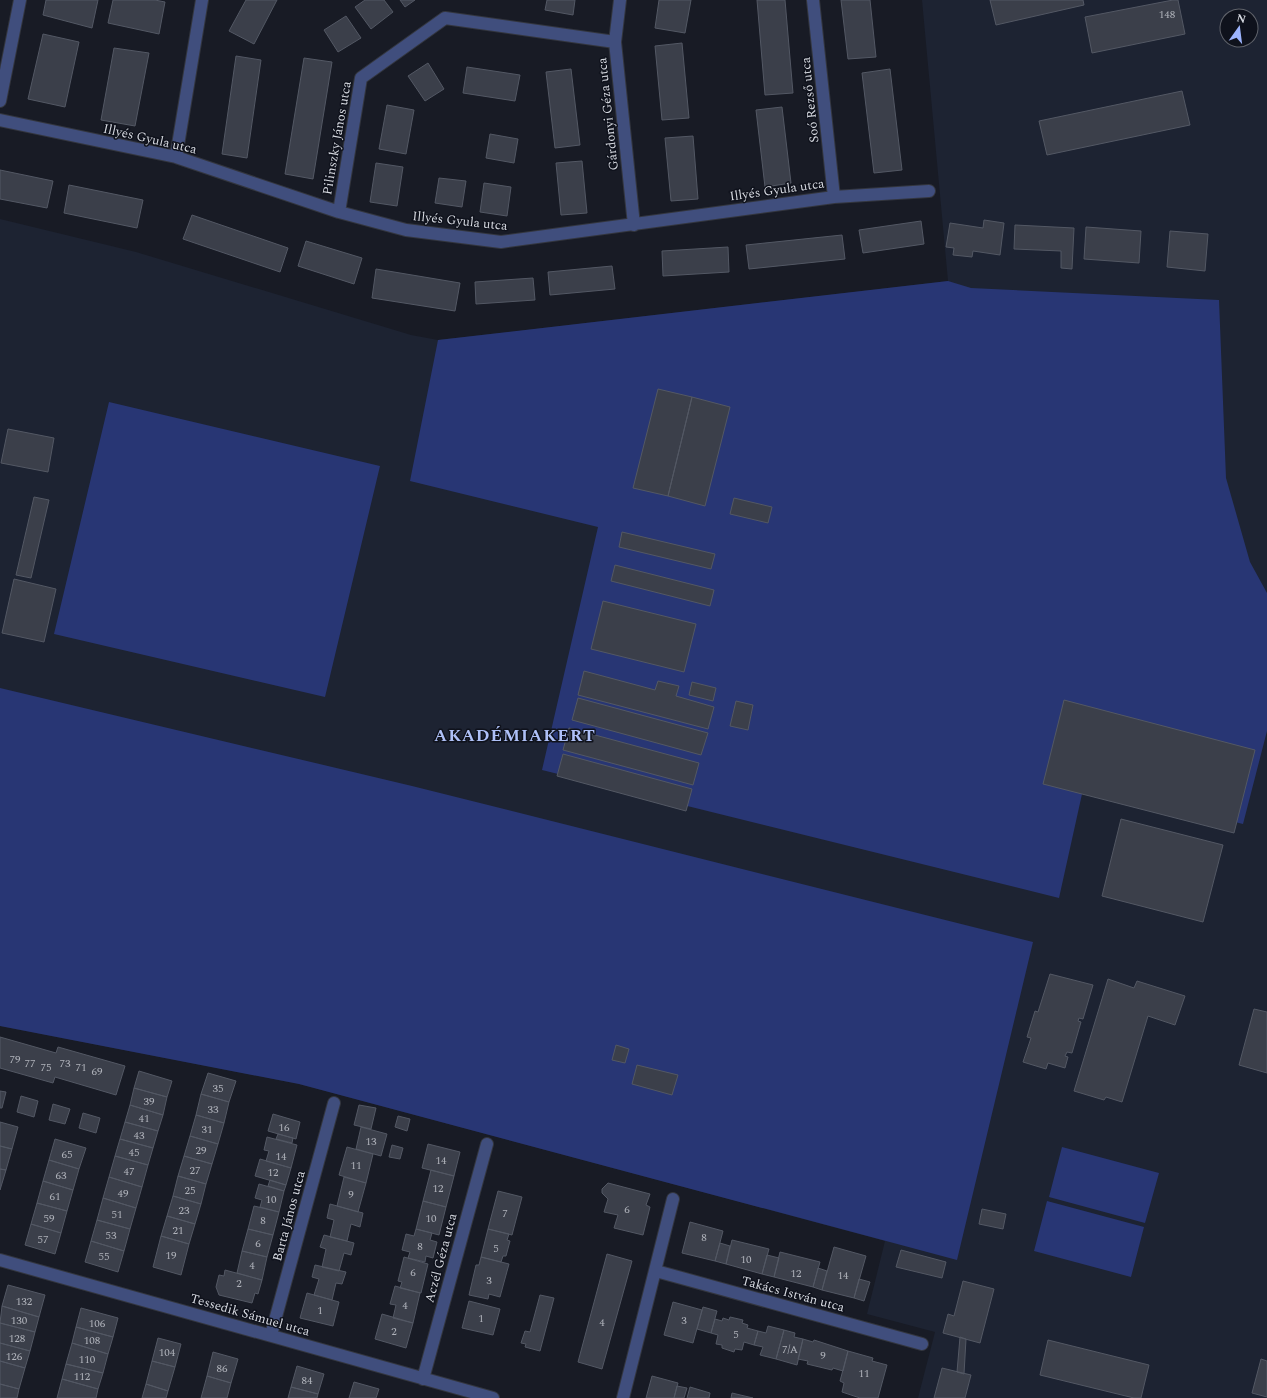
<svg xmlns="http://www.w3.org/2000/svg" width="1267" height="1398" font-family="Spectral,serif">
  <rect width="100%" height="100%" fill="#181b25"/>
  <path fill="#1d2332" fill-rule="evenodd" d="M922 0H1267V1398H918L935 1332 867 1314 885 1241 299 1084 0 1026V219L136 252 411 335 438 340 948 281ZM1227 16H1251V40H1227Z"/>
  <path fill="#283674" d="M948 281 971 288 1219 300 1226 478 1250 562 1267 593V731L1243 824 1084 785 1059 898 542 770 598 527 410 481 438 340Z
    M109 402 380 466 325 697 54 634Z
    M0 688 412 786 1033 942 957 1260 299 1084 0 1026Z
    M1062 1147 1159 1173 1145 1223 1049 1197Z
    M1047 1201 1144 1227 1131 1277 1034 1251Z"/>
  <path fill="#3b3f4a" stroke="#535864" d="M46 0H98L92 28 43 15Z
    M113 0H155L165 2 159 34 108 23Z
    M246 0H277L254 44 229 31Z
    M365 0H384L393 12 371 29 355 7Z
    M400 0H415L405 7Z
    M547 0H575L573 15 545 10Z
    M659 0H691L685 33 655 28Z
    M757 0H785L793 93 765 95Z
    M841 0H870L876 57 848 59Z
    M990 0H1083L1084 5 996 25Z
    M1173 0H1178L1185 34 1092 53 1085 17Z
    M346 16 361 38 338 52 324 30Z
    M43 34 79 42 65 107 28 99Z
    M682 43 689 118 662 120 655 46Z
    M114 48 149 53 135 126 101 120Z
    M236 56 261 60 247 158 222 154Z
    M304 58 332 62 313 179 285 174Z
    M428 63 444 89 425 101 408 76Z
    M467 67 520 75 515 101 463 93Z
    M571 69 580 145 555 148 546 72Z
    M890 69 902 170 874 173 862 73Z
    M1182 91 1190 125 1047 155 1039 121Z
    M387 105 414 110 406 154 379 149Z
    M782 107 791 183 765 187 756 110Z
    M490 134 518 139 514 163 486 158Z
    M693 136 698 199 671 201 665 138Z
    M582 161 587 213 561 215 556 163Z
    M376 163 403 167 397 206 370 202Z
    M0 170 53 181 47 208 0 199Z
    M439 178 466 181 462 207 435 203Z
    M484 183 511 187 507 216 480 212Z
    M69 185 143 200 137 228 64 213Z
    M192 215 288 248 280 272 183 239Z
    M984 220 1004 223 1000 255 973 251 972 257 953 255 954 248 946 247 950 223 983 228Z
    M921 221 924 244 863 253 859 230Z
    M1015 225 1074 228 1072 269 1061 268V251L1014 249Z
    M1086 227 1141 231 1139 263 1084 259Z
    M1170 231 1208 234 1205 271 1167 267Z
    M842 235 845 259 749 269 746 245Z
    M306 241 362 258 354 284 298 266Z
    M728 247 729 272 663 276 662 251Z
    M612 266 615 289 550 295 548 272Z
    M376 269 460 283 455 311 372 298Z
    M533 278 535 300 476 304 475 282Z
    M658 389 692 397 668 496 633 488Z
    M692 397 730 407 705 506 668 496Z
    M8 429 54 438 48 472 1 463Z
    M34 497 49 500 31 578 16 575Z
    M734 498 772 507 768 523 730 514Z
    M622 532 715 554 711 569 619 547Z
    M615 565 714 590 710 606 611 581Z
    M14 579 56 589 44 642 2 633Z
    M603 601 696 624 684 672 591 649Z
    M584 671 655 690 658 681 679 686 676 696 714 707 708 729 578 695Z
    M692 682 716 688 713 701 689 695Z
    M578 698 708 733 701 755 572 720Z
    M1064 700 1255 750 1234 833 1043 784Z
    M736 701 753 705 748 730 730 726Z
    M569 728 699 763 693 785 563 750Z
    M563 754 692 789 686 811 557 776Z
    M1121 819 1223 845 1203 922 1102 896Z
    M1050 974 1093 985 1083 1019 1079 1018 1078 1021 1081 1022 1072 1053 1067 1052 1065 1056 1068 1057 1065 1068 1048 1063 1046 1069 1023 1062 1031 1038 1027 1037 1035 1011 1038 1012Z
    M1108 979 1134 988 1137 981 1185 996 1175 1025 1148 1016 1122 1102 1106 1097 1104 1100 1074 1091Z
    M1254 1009 1267 1012V1073L1239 1065Z
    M0 1037 56 1053 58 1047 125 1066 116 1095 55 1077 53 1083 0 1068Z
    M616 1045 629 1049 625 1063 612 1060Z
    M637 1065 678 1075 672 1095 632 1084Z
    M139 1071 172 1081 167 1097 134 1088Z
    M208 1073 236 1081 229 1102 201 1094Z
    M134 1088 167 1097 163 1115 130 1105Z
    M0 1091 6 1092 2 1108H0Z
    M201 1094 229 1102 224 1123 196 1115Z
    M21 1096 38 1101 34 1117 17 1112Z
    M53 1104 70 1109 65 1124 49 1120Z
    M130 1105 163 1115 158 1131 125 1122Z
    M359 1105 376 1108 371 1129 354 1125Z
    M83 1113 100 1118 96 1133 79 1128Z
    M273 1114 300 1122 296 1139 268 1131Z
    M196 1115 224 1123 218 1144 190 1136Z
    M398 1116 410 1119 407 1131 395 1127Z
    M0 1122 18 1127 12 1149 0 1146Z
    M125 1122 158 1131 153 1148 120 1139Z
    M361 1127 387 1134 381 1156 356 1149Z
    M278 1134 293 1138 292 1143 276 1139Z
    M190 1136 218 1144 212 1164 184 1156Z
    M267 1137 297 1145 291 1168 266 1161 269 1151 264 1150Z
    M55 1139 86 1148 79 1169 49 1160Z
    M120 1139 153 1148 148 1165 115 1156Z
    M428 1144 460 1152 454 1176 422 1168Z
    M392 1145 403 1148 400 1159 389 1157Z
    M0 1146 12 1149 6 1170 0 1169Z
    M347 1147 373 1154 366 1183 339 1175Z
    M115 1156 148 1165 142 1187 109 1177Z
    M184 1156 212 1164 206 1184 178 1176Z
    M260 1159 291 1168 286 1185 255 1176Z
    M49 1160 79 1169 73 1190 43 1181Z
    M0 1169 6 1170 0 1190Z
    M431 1170 454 1176 446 1207 423 1201Z
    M178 1176 206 1184 201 1204 173 1196Z
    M109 1177 142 1187 136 1208 103 1198Z
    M344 1177 366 1183 358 1212 337 1206Z
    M270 1180 286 1185 284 1191 268 1186Z
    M43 1181 73 1190 67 1211 37 1203Z
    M608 1183 650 1194 646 1205 650 1207 643 1235 614 1228 618 1215 604 1212 608 1199 602 1193V1189Z
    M259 1184 284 1191 279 1212 260 1207 262 1200 255 1198Z
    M498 1191 522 1197 512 1235 488 1229Z
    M173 1196 201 1204 195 1224 167 1216Z
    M103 1198 136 1208 130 1229 97 1220Z
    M423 1201 446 1207 439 1235 416 1229Z
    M37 1203 67 1211 61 1233 31 1224Z
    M330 1204 363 1213 360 1227 351 1224 347 1241 330 1237 334 1220 327 1218Z
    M254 1206 279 1212 273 1235 248 1229Z
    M982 1209 1006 1214 1003 1229 979 1224Z
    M167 1216 195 1224 189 1244 161 1236Z
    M97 1220 130 1229 124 1251 91 1241Z
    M690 1222 723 1231 715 1261 682 1253Z
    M31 1224 61 1233 55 1254 25 1245Z
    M248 1229 273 1235 267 1257 242 1251Z
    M416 1229 432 1233 430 1240 437 1242 433 1258 426 1256 425 1262 408 1258 410 1252 402 1250 406 1234 414 1236Z
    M488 1229 509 1234 507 1240 510 1241 506 1256H503L501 1262 481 1257Z
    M324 1235 354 1243 351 1255 344 1253 339 1271 322 1267 326 1249 320 1247Z
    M161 1236 189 1244 181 1275 153 1267Z
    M732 1240 769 1249 762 1274 726 1264Z
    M91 1241 124 1251 118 1272 85 1262Z
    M720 1243 730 1246 726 1264 715 1261Z
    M834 1247 866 1256 854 1298 822 1290Z
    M901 1250 946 1262 942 1278 896 1267Z
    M242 1251 267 1257 262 1280 237 1273Z
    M780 1252 820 1262 813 1287 774 1277Z
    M607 1254 632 1261 602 1369 578 1362Z
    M767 1255 779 1258 774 1277 762 1274Z
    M404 1257 428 1264 421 1293 400 1288 402 1282 398 1281Z
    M481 1257 509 1264 500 1297 489 1294 488 1299 469 1295 476 1265H479Z
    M315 1265 346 1272 342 1284 336 1283 332 1300 314 1295 319 1279 312 1277Z
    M818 1268 827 1271 822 1290 813 1287Z
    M225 1270 262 1280 258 1294 255 1293 252 1303 219 1295 216 1287 219 1275 224 1276Z
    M859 1279 870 1282 864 1301 854 1298Z
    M963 1281 994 1289 980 1343 943 1333 948 1314 954 1316Z
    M8 1285 45 1295 39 1317 2 1306Z
    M395 1286 420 1293 413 1323 393 1318 396 1305 390 1304Z
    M307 1293 339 1302 333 1326 300 1318Z
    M540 1295 554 1298 540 1351 525 1347 526 1344 521 1343 525 1331 530 1332Z
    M469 1301 500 1309 493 1335 462 1328Z
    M673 1302 702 1310 693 1343 664 1335Z
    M2 1306 39 1317 35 1332 0 1323Z
    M703 1307 717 1311 711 1333 697 1329Z
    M81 1308 118 1318 113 1337 76 1327Z
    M382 1314 413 1323 406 1348 375 1339Z
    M730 1317 743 1320 742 1323 748 1325 747 1328 758 1331 754 1345 744 1342 742 1350 735 1349 734 1352 722 1348V1345L716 1344 718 1335 711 1333 715 1319 722 1321 723 1318 729 1320Z
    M0 1323 35 1332 30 1351 0 1343Z
    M768 1326 784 1330 776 1359 760 1355 763 1347 754 1345 758 1331 766 1333Z
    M76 1327 113 1337 108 1354 72 1343Z
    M784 1330 795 1333 794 1337 803 1339 797 1365 776 1359Z
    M960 1337 966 1339 964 1374 957 1372Z
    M158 1338 181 1344 175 1367 152 1361Z
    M803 1339 813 1342 814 1340 848 1351 843 1371 833 1368 832 1370 807 1364 808 1361 798 1359Z
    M1048 1340 1149 1365 1141 1398H1134L1040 1375Z
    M0 1343 30 1351 25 1368 0 1361Z
    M72 1343 108 1354 103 1373 66 1364Z
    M848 1351 873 1358 872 1361 887 1365 878 1398H860L842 1392 844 1383 840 1381Z
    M213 1352 238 1359 231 1383 207 1376Z
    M1261 1359 1267 1361V1397L1252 1393Z
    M0 1361 25 1368 19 1389 0 1384Z
    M152 1361 175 1367 168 1391 146 1384Z
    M66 1364 103 1373 98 1389 62 1379Z
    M297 1366 324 1374 318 1394 291 1387Z
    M942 1368 971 1375 965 1398H934Z
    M207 1376 231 1383 227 1398H201Z
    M652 1376 678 1383 674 1398H646Z
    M62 1379 98 1389 96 1398H57Z
    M354 1382 379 1389 376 1398H349Z
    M0 1384 19 1389 17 1398H0Z
    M146 1384 168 1391 166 1398H142Z
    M677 1386 687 1388 684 1398H674Z
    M291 1387 318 1394 317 1398H288Z
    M690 1387 710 1393 709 1398H687Z
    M732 1393 753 1398H731Z"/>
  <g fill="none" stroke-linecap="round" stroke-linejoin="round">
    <defs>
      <path id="minor" d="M620 0 615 42 634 225
        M813 0 834 197
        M0 101 20 0
        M0 120 176 157 339 212 406 230 501 242 834 197 929 191
        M176 157 202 0
        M339 212 361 78 445 18 615 42
        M0 1260 493 1398
        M656 1271 922 1344
        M271 1335 334 1103
        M423 1379 487 1144
        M623 1398 673 1199"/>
    </defs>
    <use href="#minor" stroke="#33363f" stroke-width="14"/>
    <use href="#minor" stroke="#404e7d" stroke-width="12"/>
  </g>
  <g text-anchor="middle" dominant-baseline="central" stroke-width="3" stroke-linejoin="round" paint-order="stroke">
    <g font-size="11" fill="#afb2ba">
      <text x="1167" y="14">148</text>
      <text x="15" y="1059">79</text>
      <text x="30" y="1063">77</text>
      <text x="65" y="1063">73</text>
      <text x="46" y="1067">75</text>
      <text x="81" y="1067">71</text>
      <text x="97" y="1071">69</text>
      <text x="218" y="1088">35</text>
      <text x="149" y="1101">39</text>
      <text x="213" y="1109">33</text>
      <text x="144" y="1118">41</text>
      <text x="284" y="1127">16</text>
      <text x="207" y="1129">31</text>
      <text x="139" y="1135">43</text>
      <text x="371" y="1141">13</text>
      <text x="201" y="1150">29</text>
      <text x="134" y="1152">45</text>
      <text x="67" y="1154">65</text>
      <text x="281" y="1156">14</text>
      <text x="441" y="1160">14</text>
      <text x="356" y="1165">11</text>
      <text x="195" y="1170">27</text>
      <text x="129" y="1171">47</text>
      <text x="273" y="1172">12</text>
      <text x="61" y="1175">63</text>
      <text x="438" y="1188">12</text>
      <text x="190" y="1190">25</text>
      <text x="123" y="1193">49</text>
      <text x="351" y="1194">9</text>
      <text x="55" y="1196">61</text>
      <text x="271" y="1199">10</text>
      <text x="627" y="1209">6</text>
      <text x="184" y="1210">23</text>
      <text x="505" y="1213">7</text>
      <text x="117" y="1214">51</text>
      <text x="49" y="1218">59</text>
      <text x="431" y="1218">10</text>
      <text x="263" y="1220">8</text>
      <text x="178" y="1230">21</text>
      <text x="111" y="1235">53</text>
      <text x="704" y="1237">8</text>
      <text x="43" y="1239">57</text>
      <text x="258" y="1243">6</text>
      <text x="420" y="1246">8</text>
      <text x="496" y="1248">5</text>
      <text x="171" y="1255">19</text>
      <text x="104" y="1256">55</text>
      <text x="746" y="1259">10</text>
      <text x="252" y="1265">4</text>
      <text x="413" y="1272">6</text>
      <text x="796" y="1273">12</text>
      <text x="843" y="1275">14</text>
      <text x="489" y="1280">3</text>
      <text x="239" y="1283">2</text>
      <text x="24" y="1301">132</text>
      <text x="405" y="1305">4</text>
      <text x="320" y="1310">1</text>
      <text x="481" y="1318">1</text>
      <text x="19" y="1320">130</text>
      <text x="684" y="1320">3</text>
      <text x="602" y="1322">4</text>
      <text x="97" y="1323">106</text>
      <text x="394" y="1331">2</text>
      <text x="736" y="1334">5</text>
      <text x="17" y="1338">128</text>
      <text x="92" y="1340">108</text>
      <text x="790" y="1349">7/A</text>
      <text x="167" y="1352">104</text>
      <text x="823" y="1355">9</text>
      <text x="14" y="1356">126</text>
      <text x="87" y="1359">110</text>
      <text x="222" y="1368">86</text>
      <text x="864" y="1373">11</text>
      <text x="82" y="1376">112</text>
      <text x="307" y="1380">84</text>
    </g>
    <g font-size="13" fill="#d6d9e0" stroke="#0f121c">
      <text transform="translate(810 100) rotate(-96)">Soó Rezső utca</text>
      <text transform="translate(608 114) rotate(-96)">Gárdonyi Géza utca</text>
      <text transform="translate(337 138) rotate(-80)">Pilinszky János utca</text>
      <text transform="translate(150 139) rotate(13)">Illyés Gyula utca</text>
      <text transform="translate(777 190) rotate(-8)">Illyés Gyula utca</text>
      <text transform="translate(460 221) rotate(6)">Illyés Gyula utca</text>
      <text transform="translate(289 1216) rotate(-75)">Barta János utca</text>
      <text transform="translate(441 1258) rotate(-75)">Aczél Géza utca</text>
      <text transform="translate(793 1294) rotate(15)">Takács István utca</text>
      <text transform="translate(250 1315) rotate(16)">Tessedik Sámuel utca</text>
    </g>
    <g font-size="17" font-weight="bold" letter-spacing="1" fill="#aec0f7" stroke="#0f121c">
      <text x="515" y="736">AKADÉMIAKERT</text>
    </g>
  </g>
  <g transform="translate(1239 28) rotate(14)"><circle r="19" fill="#0f121c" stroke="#5f626a"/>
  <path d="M0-3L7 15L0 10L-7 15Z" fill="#9db4fd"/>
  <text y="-6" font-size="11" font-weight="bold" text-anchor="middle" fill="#d6d9e0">N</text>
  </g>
</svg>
